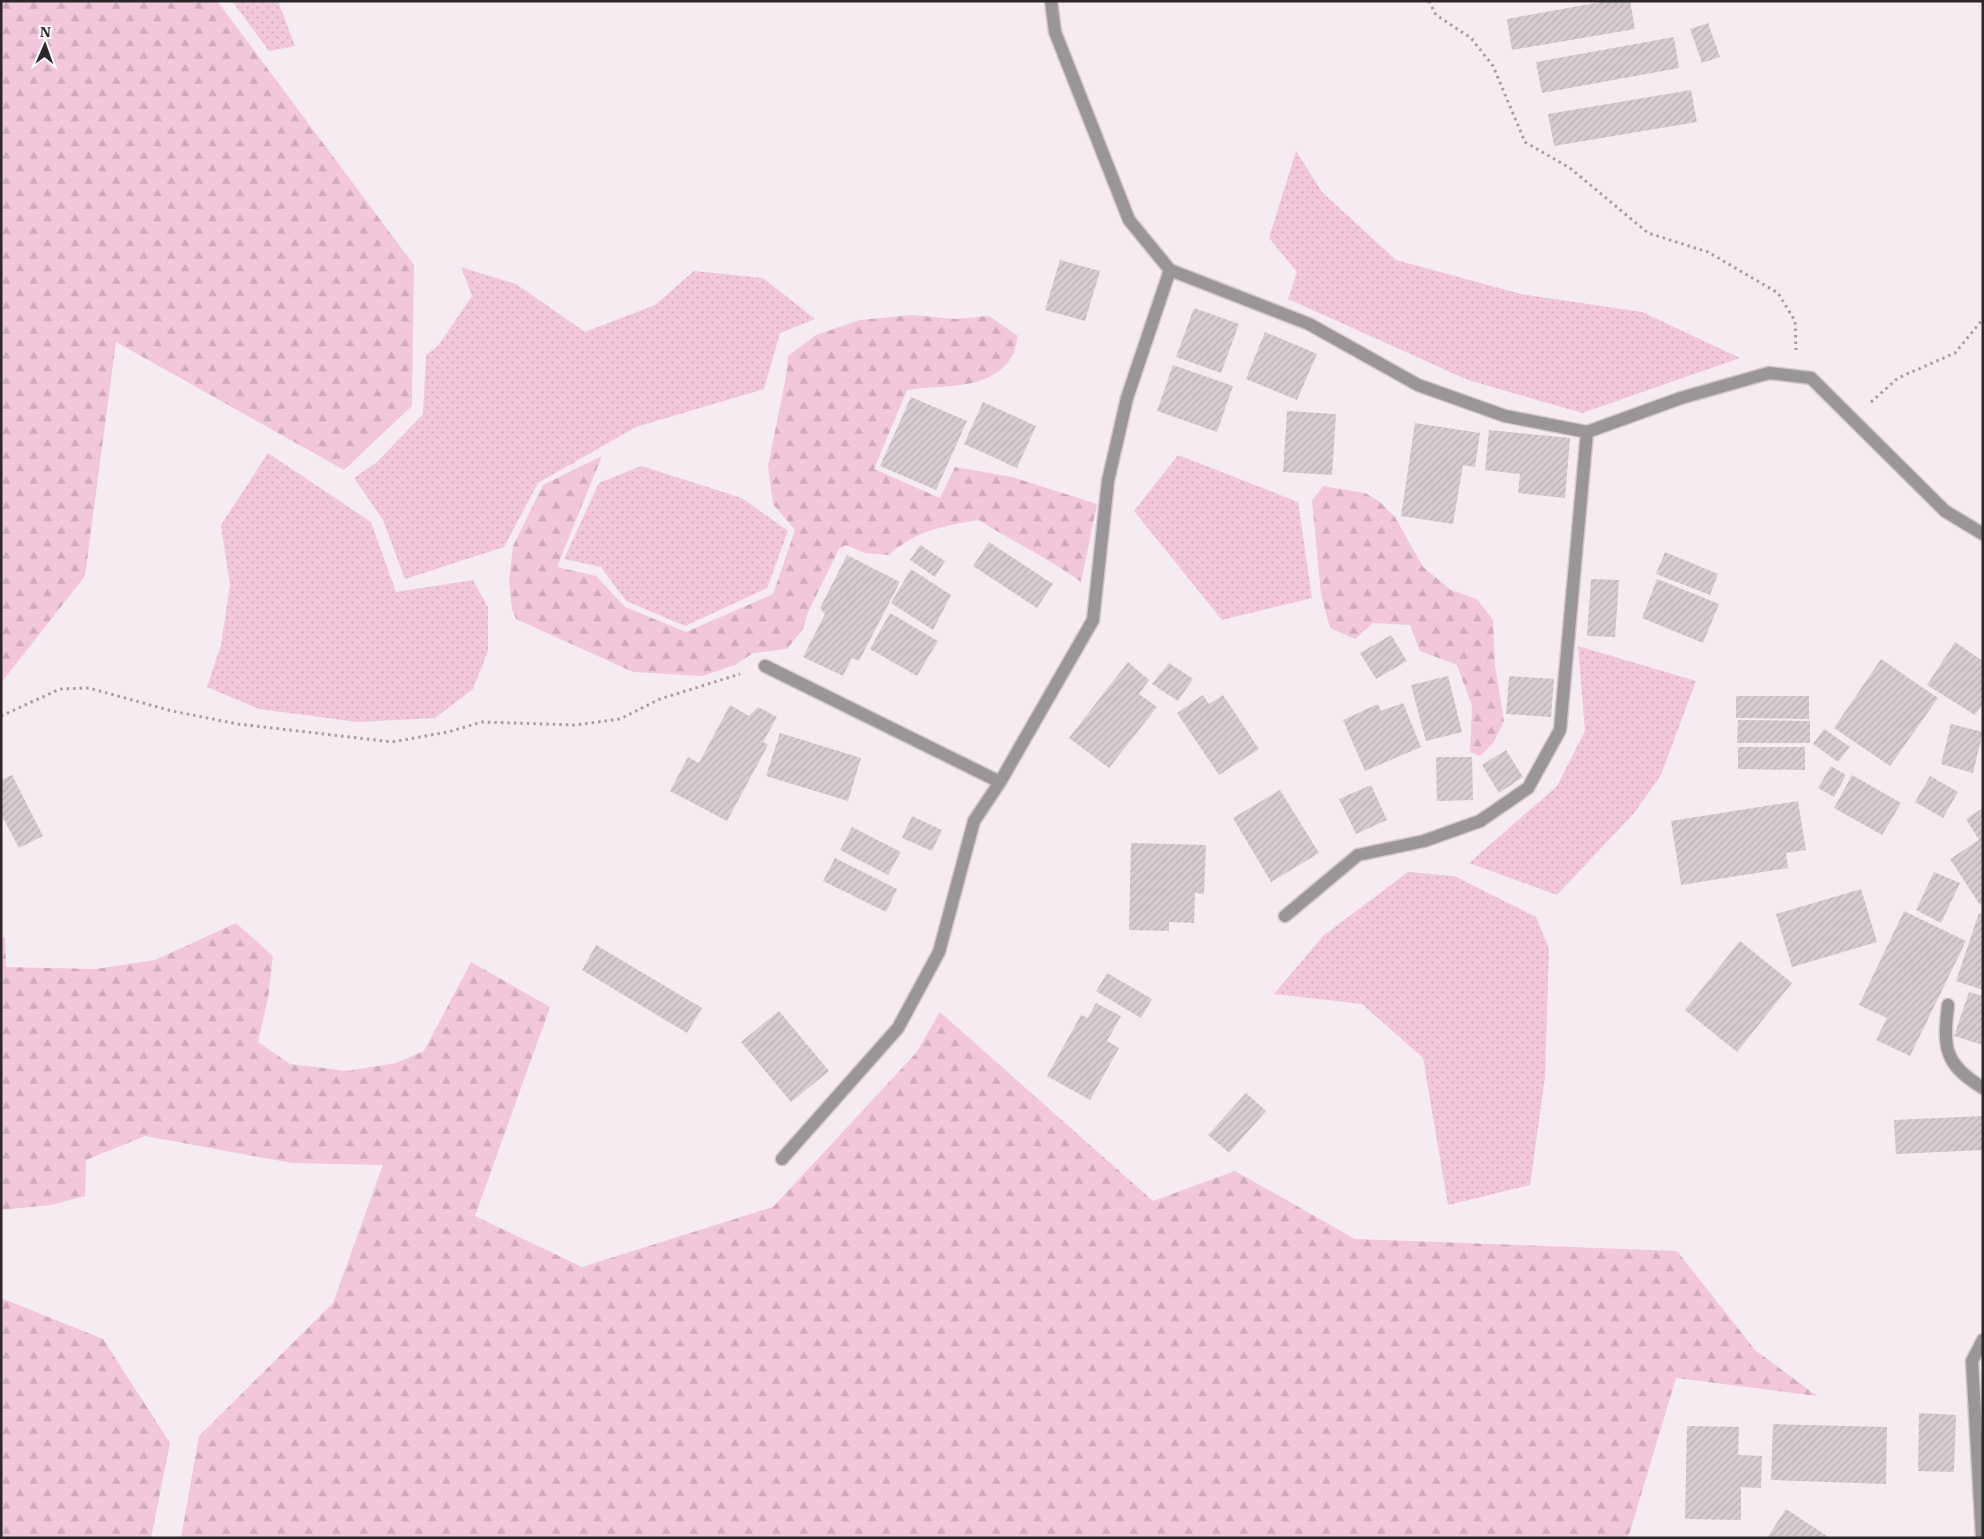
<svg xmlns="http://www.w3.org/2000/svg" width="1984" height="1539" font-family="'IBM Plex Serif',serif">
  <defs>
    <pattern id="grass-dots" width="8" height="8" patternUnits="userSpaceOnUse" patternTransform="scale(1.25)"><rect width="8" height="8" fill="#f2c7db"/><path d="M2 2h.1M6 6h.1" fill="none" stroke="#d0abbc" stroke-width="1.8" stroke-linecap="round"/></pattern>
    <pattern id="forest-firs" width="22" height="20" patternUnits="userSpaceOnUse" patternTransform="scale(1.25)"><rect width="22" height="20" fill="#f2c7db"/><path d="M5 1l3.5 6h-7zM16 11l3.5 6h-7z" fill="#d0abbc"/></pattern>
    <pattern id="building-hatch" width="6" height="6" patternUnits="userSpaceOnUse" patternTransform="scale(1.25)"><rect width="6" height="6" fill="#d7ccd1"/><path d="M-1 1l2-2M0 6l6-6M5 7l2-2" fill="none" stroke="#b9afb4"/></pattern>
  </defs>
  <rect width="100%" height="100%" fill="#f6ebf0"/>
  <path fill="url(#grass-dots)" d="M232 1H278L295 46 269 51Z
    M1296 151 1322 192 1396 260 1521 294 1642 312 1740 358 1582 413 1468 380 1288 299 1297 272 1269 238Z
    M461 267 516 284 585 332 655 305 694 271 763 278 815 319 780 333 764 389 636 427 538 483 504 547 405 579 383 520 354 478 377 462 423 414 426 355 438 346 472 296Z
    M268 453 371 522 396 592 473 580 488 607V651L473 689 435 718 358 722 259 709 207 687 221 645 230 585 221 525Z
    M1178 455 1298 502 1312 598 1222 620 1134 511Z
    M641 466 742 498 788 531 767 588 685 626 626 601 601 567 564 559 599 483Z
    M1578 646 1696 681 1661 775 1635 812 1557 895 1469 863 1557 786 1585 731Z
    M1408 872 1454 876 1536 917 1549 949 1545 1077 1530 1185 1448 1205 1423 1058 1362 1004 1274 994 1323 936Z"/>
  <path fill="url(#forest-firs)" d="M1 1H217L414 265 412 406 344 470 116 342 85 576 1 683Z
    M912 315 955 319 989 316 1018 336C1016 343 1015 353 1011 358 989 392 942 384 907 390L874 469 940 498 955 467 1012 477 1097 504 1081 582C1049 558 1013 542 979 520 943 526 917 530 889 555L865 553 846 545 839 549 808 612 803 629 787 649 753 653 735 665 702 676 633 672 516 619 512 609 509 581 513 546 543 485 602 456 557 567 596 576 625 607 686 632 773 594 795 530 773 504 768 466 786 377 788 356 816 335 860 320Z
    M1323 486 1365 493 1379 501 1395 517 1423 567 1451 590 1477 599 1493 620 1495 665 1504 722 1493 743 1480 756 1470 752 1472 706 1457 665 1420 651 1410 625 1373 623 1355 639 1330 628 1321 594 1312 501Z
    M236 923 273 956 268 998 258 1042 290 1064 347 1071 396 1063 424 1051 471 962 550 1007 475 1216 582 1267 773 1207 916 1053 940 1012 1153 1201 1235 1171 1355 1239 1677 1251 1755 1350 1817 1396 1676 1378 1628 1538H181L199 1436 333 1303 383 1165 292 1163 145 1136 86 1160 85 1196 51 1205 1 1210V936L5 938 6 967 96 969 155 960Z
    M1 1298 103 1339 170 1443 151 1538H1Z"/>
  <path fill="url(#building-hatch)" d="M1606 1H1630L1635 29 1512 50 1507 19Z
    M1708 23 1720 57 1702 63 1690 29Z
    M1674 37 1679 68 1542 93 1536 62Z
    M1691 90 1697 122 1554 146 1548 114Z
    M1060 260 1100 271 1085 321 1045 310Z
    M1194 308 1239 324 1221 373 1176 357Z
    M1265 332 1317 354 1297 400 1246 379Z
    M1173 365 1233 386 1217 432 1157 411Z
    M911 397 967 421 936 490 880 466Z
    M983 402 1036 426 1017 468 964 444Z
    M1287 411 1336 414 1332 475 1283 472Z
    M1415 423 1480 433 1475 467 1463 465 1453 524 1401 516Z
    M1489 430 1570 438 1565 498 1518 493 1520 474 1485 470Z
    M989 542 1053 584 1037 608 973 566Z
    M920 545 945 561 935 577 910 560Z
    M1665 552 1718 574 1710 595 1656 574Z
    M847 555 900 582 859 661 852 658 843 676 803 657 825 614 820 608Z
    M911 569 951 595 933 630 891 603Z
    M1591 579 1619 580 1615 637 1587 636Z
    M1657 579 1719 604 1703 643 1642 618Z
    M890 613 938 641 917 676 870 649Z
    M1391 635 1407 661 1376 679 1360 653Z
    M1955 642 1983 661V704L1975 715 1927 685Z
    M1881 659 1938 698 1890 766 1834 728Z
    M1128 662 1149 680 1139 694 1157 707 1109 768 1069 738Z
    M1169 663 1193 679 1178 701 1152 684Z
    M1448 676 1462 732 1426 741 1411 685Z
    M1509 676 1554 679 1551 717 1506 714Z
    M1203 695 1209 704 1223 695 1259 749 1219 775 1177 713Z
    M1736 696H1809V719L1736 718Z
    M1403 703 1421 747 1365 771 1343 720 1378 704 1381 711Z
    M730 705 749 716 758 707 777 717 763 742 768 745 727 821 670 791 688 757 699 763Z
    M1738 720 1810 721V743H1737Z
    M1951 724 1983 732 1973 773 1941 764Z
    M1824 729 1850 747 1838 762 1813 744Z
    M780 733 861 758 848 801 766 776Z
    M1738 747H1805V770L1738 769Z
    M1506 750 1523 777 1499 793 1482 765Z
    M1436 757H1472L1473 800 1437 801Z
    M1831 766 1846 775 1834 797 1818 788Z
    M12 775 43 836 19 848 1 814V780Z
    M1852 775 1901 803 1882 835 1834 808Z
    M1930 776 1958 792 1943 818 1915 802Z
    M1371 785 1387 820 1356 834 1339 799Z
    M1280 790 1319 853 1271 882 1233 818Z
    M1798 801 1806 850 1786 853 1788 868 1681 885 1671 821Z
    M1983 808V903L1980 905 1950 859 1979 840 1966 819Z
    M912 816 942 830 932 851 902 838Z
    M852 827 901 852 888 875 840 850Z
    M1131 843 1206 845 1204 894 1195 893 1194 923 1169 922V931L1129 930Z
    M835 858 897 889 886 912 823 881Z
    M1934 872 1960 883 1941 923 1916 910Z
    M1861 889 1877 942 1792 967 1776 914Z
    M1904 911 1966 941 1910 1056 1876 1040 1887 1018 1859 1005Z
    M1979 913 1983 914V990L1956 981Z
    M1740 941 1792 983 1737 1052 1685 1010Z
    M596 945 702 1008 687 1033 582 970Z
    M1107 973 1152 999 1141 1018 1096 991Z
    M1969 992 1983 996V1045L1954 1036Z
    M1096 1003 1121 1016 1107 1041 1119 1048 1090 1100 1047 1076 1081 1015 1088 1018Z
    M779 1011 829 1071 791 1102 741 1042Z
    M1246 1093 1266 1111 1229 1153 1208 1135Z
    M1983 1116V1150L1896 1154 1894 1120Z
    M1919 1413 1956 1415 1954 1472 1918 1471Z
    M1773 1424 1887 1427 1886 1484 1771 1480Z
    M1687 1426 1739 1427 1738 1455 1762 1456 1761 1488 1741 1487V1520L1685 1519Z
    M1786 1509 1830 1538H1767Z"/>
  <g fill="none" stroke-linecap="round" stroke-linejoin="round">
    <defs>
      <path id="service" d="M765 666 1000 782
        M1285 916 1358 855 1424 841 1480 821 1528 788 1560 730 1587 432
        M1948 1005C1943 1048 1944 1064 1983 1088
        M782 1159 898 1028 939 952 974 821 1000 782 1093 620 1108 481 1127 398 1170 270"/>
      <path id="minor" d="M1051 1 1055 32 1129 220 1170 270 1309 324 1418 385 1505 416 1587 432 1681 398 1769 373 1811 378 1945 511 1983 534
        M1982 1538 1972 1361 1983 1340"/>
    </defs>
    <use href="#service" stroke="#d2c8cc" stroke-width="15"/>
    <use href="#minor" stroke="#d2c8cc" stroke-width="15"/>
    <path stroke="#a69ea2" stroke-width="3" stroke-dasharray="2.5 4" stroke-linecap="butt" d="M1429 1 1436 15 1471 38 1493 66 1525 142 1570 168 1648 233 1708 252 1778 293 1795 321 1796 350
      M1871 402 1898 378 1955 353 1983 319
      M1 716 60 689 89 688 172 711 238 724 392 742 448 732 482 722 575 725 620 719 660 699 740 674"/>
    <use href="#service" stroke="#9a9598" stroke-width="12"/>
    <use href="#minor" stroke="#9a9598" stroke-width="12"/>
  </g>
  <rect width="1984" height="1539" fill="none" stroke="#2c282a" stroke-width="5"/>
  <g transform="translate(45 45) rotate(2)" stroke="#fffafc" stroke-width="4" paint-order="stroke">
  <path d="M0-4L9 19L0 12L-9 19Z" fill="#2c282a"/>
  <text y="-8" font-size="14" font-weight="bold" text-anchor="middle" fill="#2c282a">N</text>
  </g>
</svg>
